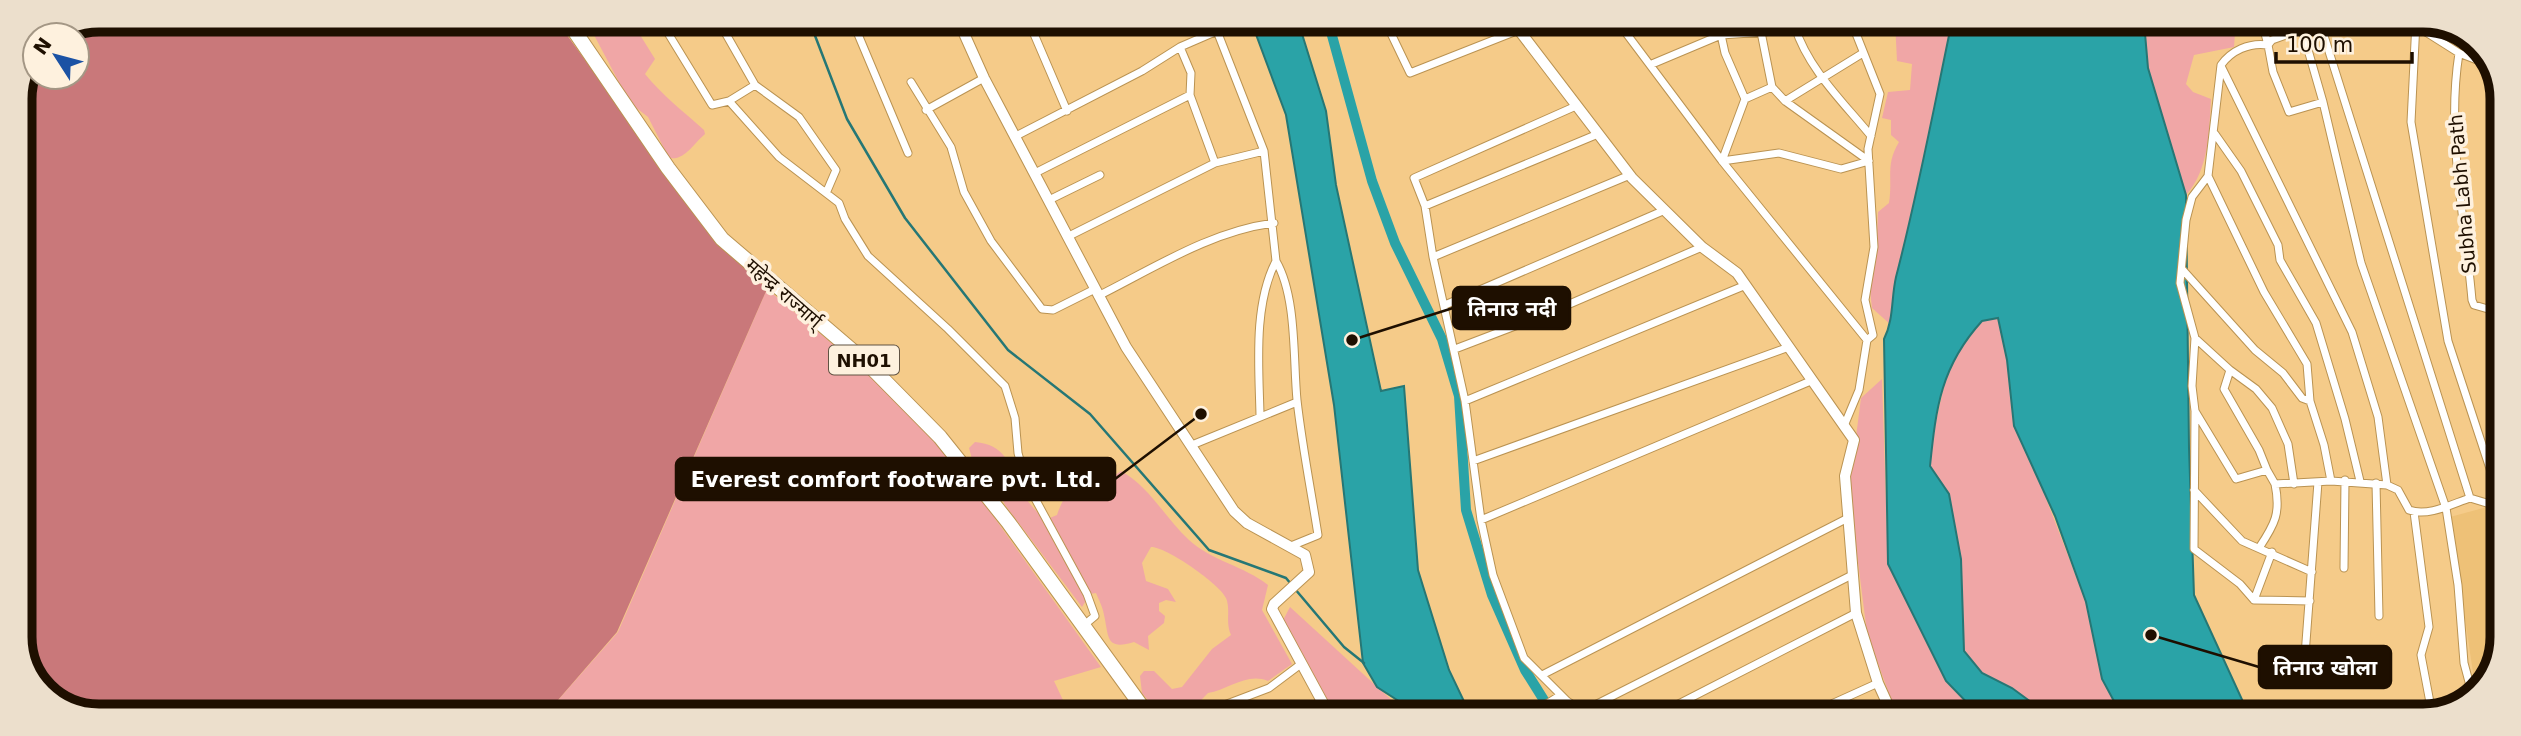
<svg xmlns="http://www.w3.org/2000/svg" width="2521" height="736" font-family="'DejaVu Sans','Noto Sans Devanagari',sans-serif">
  <rect width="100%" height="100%" fill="#f5cb89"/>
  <path fill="#eec177" d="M2487 507 2500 508 2499 657 2476 693 2450 517Z"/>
  <path fill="#f0a6a6" d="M581 20H626L637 30 655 59 645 74C662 95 684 112 704 130L705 134C694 143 685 161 669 158L648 117 630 103 594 35Z
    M1895 21H1952L1915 201 1894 288 1891 325 1872 308 1870 290 1876 259 1878 212 1889 203C1893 178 1885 165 1899 142L1891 135V120L1882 118 1888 92 1910 90 1912 64 1897 61Z
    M2144 22H2220L2224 30 2235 33 2234 47 2194 55 2186 84 2193 92 2211 99C2209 132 2209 170 2186 195L2148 68Z
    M767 289 885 388 956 464 1101 667 1054 681 1070 715H545L618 632Z
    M1998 318 2047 501 2086 602 2102 679 2122 716H2050L2012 688 1982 673 1964 651 1961 559 1930 466 1934 430 1949 364 1982 321Z
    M1882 379 1888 564 1946 681 1980 716H1902L1892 702 1867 633 1849 491 1861 398Z
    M975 442C1013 445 1010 476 1027 500 1032 507 1039 514 1045 520L1057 515C1064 494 1071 487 1094 490L1121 471C1150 487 1165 518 1189 540 1212 561 1244 566 1268 585L1262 610 1292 664 1268 681C1247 672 1228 690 1208 693 1185 716 1196 715 1160 715L1142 693 1140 676 1144 671H1154L1172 689 1182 687 1212 649 1231 635C1225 622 1231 610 1226 598 1220 584 1165 546 1151 547L1142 563 1146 581 1168 589 1176 602 1166 600 1159 603V611L1165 616 1164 623 1148 636 1149 650 1134 642C1105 651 1109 636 1104 615 1103 608 1099 600 1096 593L1090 594 1082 607 1005 505 992 478 972 459 969 448Z
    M1290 607 1397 705 1400 716H1334L1281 624Z"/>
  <path fill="#c9787a" d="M99 19 556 20 716 240 767 289 617 632 545 715 79 714 39 689 19 643V98L35 61V77H77V35H61Z"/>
  <path fill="#2aa3a7" stroke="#267775" stroke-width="2" d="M1251 21H1298L1326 111 1336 185 1381 391 1404 386 1418 570 1449 670 1471 716H1422L1377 687 1363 663 1334 405 1286 115Z
    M1952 21 2144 22 2148 68 2186 195 2189 448 2194 595 2250 717 2122 716 2102 679 2086 602 2055 516 2014 426 2007 360 1998 318 1982 321C1941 366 1936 407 1930 466L1949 494 1961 559 1964 651 1982 673 2012 688 2050 716H1980L1946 681 1888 564 1884 339C1894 319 1891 299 1896 277 1918 193 1934 107 1952 21Z"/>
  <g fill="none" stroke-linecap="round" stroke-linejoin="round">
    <path stroke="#267775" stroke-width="2.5" d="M809 20 847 119 905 218 1008 350 1090 414 1209 550 1286 578 1291 584
      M1295 589 1344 647 1364 663"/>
    <path stroke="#2aa3a7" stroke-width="10" d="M1328 21 1372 181 1395 243 1442 339 1459 396 1466 510 1492 595 1525 670 1552 713 1558 716"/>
    <defs>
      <path id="street" d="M660 20 712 105 729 101 755 85
        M718 20 755 85 799 117 836 170 827 191
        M785 20 788 27
        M852 20 908 153
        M1028 20 1067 111
        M1216 20 1217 31 1264 151 1276 261C1297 297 1293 359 1297 400 1302 445 1311 490 1318 535L1291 546
        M1385 21 1410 73 1519 30
        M1617 21 1722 161 1867 340
        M1718 21 1725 53 1745 99 1722 161
        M2262 22 2268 45 2272 40 2320 23 2470 498C2452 504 2428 517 2409 510L2398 490 2387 485 2331 481 2324 445 2310 401 2307 364 2264 292 2208 176 2221 65C2231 51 2249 42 2268 45L2273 72 2289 112 2323 102
        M2300 22 2323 102 2361 263 2446 508 2458 585 2464 663 2473 697
        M2410 22 2459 53 2490 65
        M2416 22 2411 122 2448 341 2500 499
        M1795 27C1808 69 1844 103 1871 136
        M1623 29 1633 21
        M1761 32 1772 87 1785 101 1869 161
        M1180 47 1191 73 1190 95 1215 163
        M2459 53C2446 136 2465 218 2472 300L2474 305 2495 311 2501 317
        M1652 64 1721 35 1765 32 1825 21
        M2221 66 2352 332 2378 417 2387 485
        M911 82 951 147 964 192 991 241 1042 309 1053 310 1095 289
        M1745 99 1772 87
        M729 101 779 157 839 203 845 219 868 256 948 329 1005 386 1015 418 1018 453 1026 482 1087 594 1095 616 1083 626
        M1785 101 1863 53
        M1576 106 1414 178 1425 206 1433 257 1465 401 1481 520 1493 575 1524 658 1567 701 1589 716
        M926 110 984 78
        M2215 134 2241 171 2278 245 2280 260 2316 323 2345 419 2360 481
        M1014 137 1142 71 1180 47 1217 31
        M1722 161 1779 153 1841 169 1869 161
        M1035 173 1190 95
        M2208 176 2192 197 2186 220 2180 283 2195 338 2192 386 2195 411 2236 479 2267 470 2275 484 2331 481
        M1049 200 1100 175
        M1425 206 1598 134
        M1067 237 1215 163 1264 151
        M1433 257 1630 175
        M2182 269 2255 350 2283 373 2302 398 2310 401
        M1098 296C1154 268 1211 231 1274 223
        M1445 305 1665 210
        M2195 338 2230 370 2256 389 2272 408 2288 444 2294 484
        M1455 349 1544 315 1702 247
        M2230 370 2224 389 2259 450 2267 470
        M1465 401 1746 285
        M2195 412 2194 549 2240 584 2254 600 2310 601
        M1260 415C1259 367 1253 305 1276 261
        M1844 426 1859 390 1867 340 1873 335 1865 300 1874 247 1868 149 1880 94 1851 21
        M1192 445 1297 402
        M1473 461 1789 347
        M2376 483 2379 616
        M2194 490 2242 541 2312 572
        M2470 498 2500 507
        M2414 512 2429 627 2421 655 2432 713
        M1481 520 1813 380
        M2259 548C2275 524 2281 513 2275 484
        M2344 568 2345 480
        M2254 600 2272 552
        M1542 675 1846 519
        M2303 682 2318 482
        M1583 711 1852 575
        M1198 715 1269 688 1301 664
        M1527 716 1561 695
        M1655 716 1856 613
        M1805 716 1878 683
        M1860 716 1886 702"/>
      <path id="secondary" d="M958 20 984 78 1126 347 1234 511 1247 523 1305 555 1309 572 1274 604 1272 609 1330 716
        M1512 21 1632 178 1702 247 1737 273 1854 440 1845 476 1856 613 1878 683 1893 716"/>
      <path id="highway" d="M567 20 668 168 722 239 868 364 940 437 1008 522 1148 715"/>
    </defs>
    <use href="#street" stroke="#ba9352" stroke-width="9"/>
    <use href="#secondary" stroke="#ba9352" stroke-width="12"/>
    <use href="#highway" stroke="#ba9352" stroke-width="16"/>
    <use href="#street" stroke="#fff" stroke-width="7"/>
    <use href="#secondary" stroke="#fff" stroke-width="10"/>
    <use href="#highway" stroke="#fff" stroke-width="14"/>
  </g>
  <g text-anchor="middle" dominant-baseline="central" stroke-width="7" stroke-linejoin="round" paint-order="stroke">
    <rect fill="#fef1de" stroke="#615343" stroke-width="2" x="829" y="345.5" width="70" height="29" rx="5"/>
    <g font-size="18" font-weight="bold" fill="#1e0f00">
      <text x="864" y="360">NH01</text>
    </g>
    <g font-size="19" fill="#1e0f00" stroke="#fef1de">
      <text transform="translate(2462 194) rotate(-95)">Subha Labh Path</text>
      <text transform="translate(784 293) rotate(41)">महेन्द्र राज्मार्ग्</text>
    </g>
  </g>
  <path d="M0 0H2521V736H0ZM99 32H2423A67 67 0 0 1 2490 99V637A67 67 0 0 1 2423 704H99A67 67 0 0 1 32 637V99A67 67 0 0 1 99 32Z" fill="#ecdfcc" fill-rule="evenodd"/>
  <path fill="none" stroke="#1e0f00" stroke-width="9" d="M99 32H2423A67 67 0 0 1 2490 99V637A67 67 0 0 1 2423 704H99A67 67 0 0 1 32 637V99A67 67 0 0 1 99 32Z"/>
  <path fill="none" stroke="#1e0f00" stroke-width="2.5" d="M1352 340L1453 308M1201 414L1115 479M2151 635L2259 667"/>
  <g fill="#1e0f00" stroke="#fef1de" stroke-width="2.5">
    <circle cx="1352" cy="340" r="7"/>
    <circle cx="1201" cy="414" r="7"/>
    <circle cx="2151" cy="635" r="7"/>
  </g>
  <g fill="#1e0f00" stroke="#1e0f00" stroke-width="2.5">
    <rect x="1453" y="287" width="117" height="42" rx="7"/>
    <rect x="676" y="458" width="439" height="42" rx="7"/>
    <rect x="2259" y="646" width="132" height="42" rx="7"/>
  </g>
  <g font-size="21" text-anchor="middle" font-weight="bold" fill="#fff">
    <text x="1512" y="316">तिनाउ नदी</text>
    <text x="896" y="487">Everest comfort footware pvt. Ltd.</text>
    <text x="2325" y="675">तिनाउ खोला</text>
  </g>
  <g transform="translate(56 56) rotate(306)"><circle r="33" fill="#fef1de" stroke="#a49785" stroke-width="2"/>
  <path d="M0-5L12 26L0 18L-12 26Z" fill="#1b52a4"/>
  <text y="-10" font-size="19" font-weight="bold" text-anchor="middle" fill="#1e0f00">N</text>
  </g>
  <path d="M2276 52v10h136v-10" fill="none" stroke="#1e0f00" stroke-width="3.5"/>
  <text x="2286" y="52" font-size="21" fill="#1e0f00" stroke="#fef1de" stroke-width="5" paint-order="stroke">100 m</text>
</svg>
